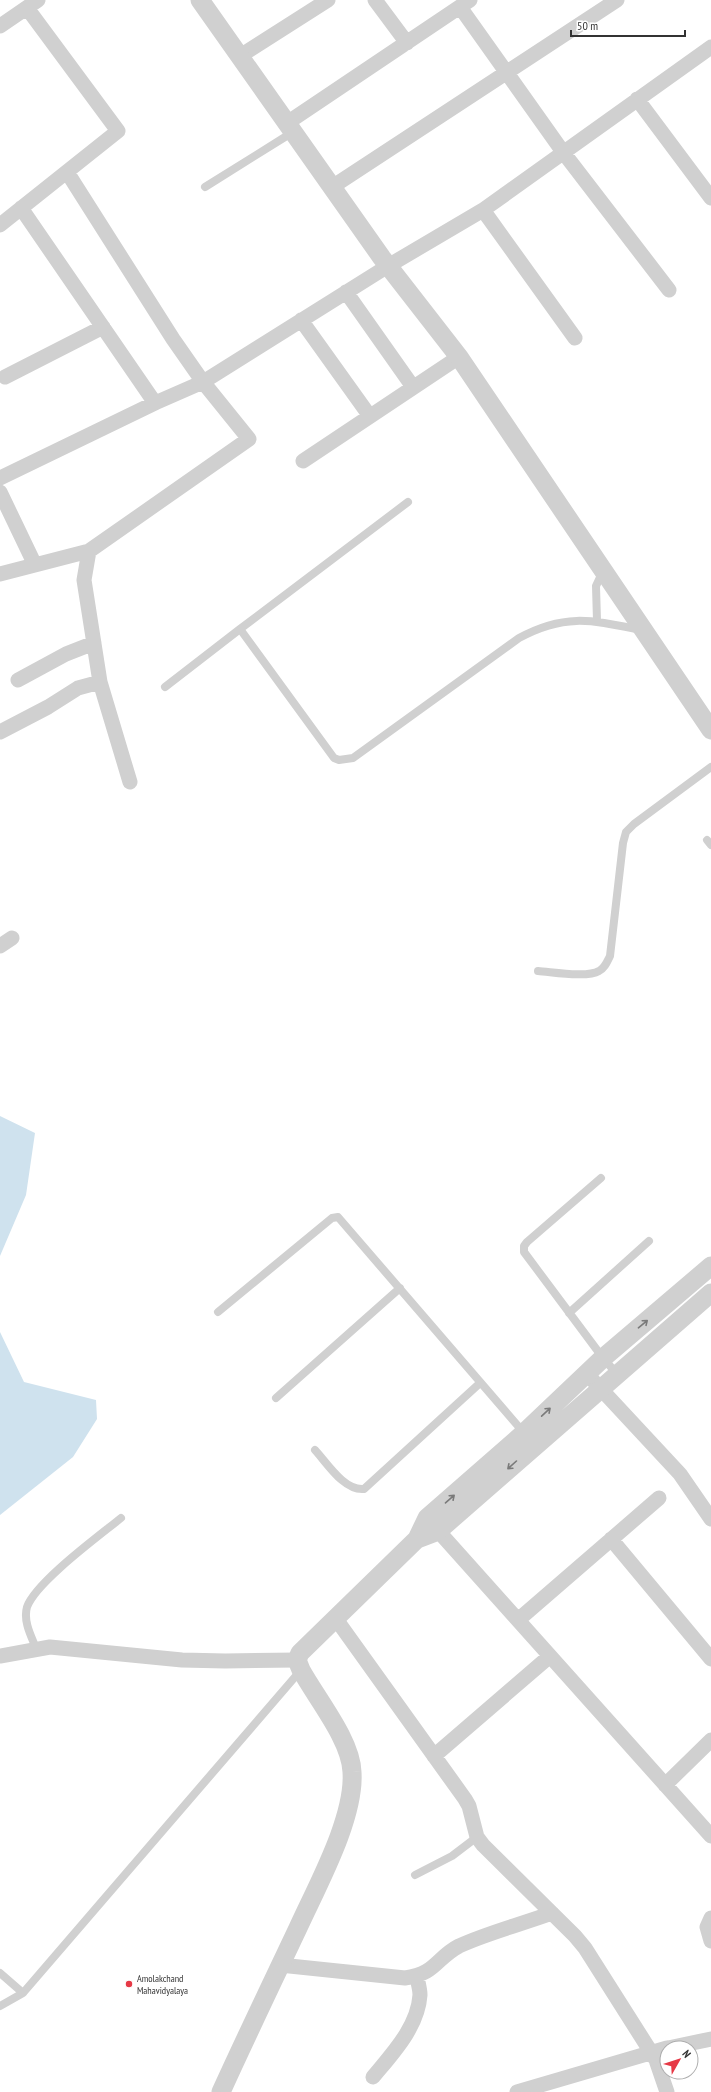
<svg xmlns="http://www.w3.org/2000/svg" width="711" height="2092" font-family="'PT Sans Narrow',sans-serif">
  <rect width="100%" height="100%" fill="#fff"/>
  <path fill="#cfe2ee" d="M0 1116 35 1133 26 1195 0 1256Z
    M0 1332 24 1382 96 1400 97 1419 73 1457 0 1515Z"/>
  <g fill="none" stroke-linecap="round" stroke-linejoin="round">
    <path stroke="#d0d0d0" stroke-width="8" d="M205 187 293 132
      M408 502 240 629 334 758 339 760 353 758 519 638C565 613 592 620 641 630
      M597 621 596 586 603 571
      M165 687 240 629
      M707 840 711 845
      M538 971C553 972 587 978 599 971 605 968 607 962 610 956L623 843 626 832 634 824 711 767
      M601 1178 527 1242 524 1246V1252L603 1358 618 1375
      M218 1312 332 1218 338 1217 525 1434
      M569 1313 649 1241
      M276 1398 400 1288
      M315 1450C327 1463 344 1491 364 1489L480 1383
      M36 1648C31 1636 23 1621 27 1607 36 1582 99 1536 121 1518
      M415 1875 452 1856 477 1837
      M0 1973 23 1993 301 1670
      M0 2006 23 1993"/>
    <path stroke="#d0d0d0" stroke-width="15" d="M375 0 407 43
      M460 7 563 152 669 290
      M0 26 38 0
      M240 56 328 0
      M637 99 711 198
      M287 123 470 0
      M332 187 617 0
      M21 208 155 403
      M483 210 575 338
      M0 225 118 131 27 8
      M346 292 413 387
      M301 320 369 415
      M5 377 103 327
      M303 461 459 357
      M0 478 155 403 203 382 173 339 67 172
      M0 492 35 565
      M89 551 84 580 100 682 130 782
      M0 574 89 551 249 439 203 382 388 266 483 210 711 47
      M18 680 66 654 94 643
      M0 732 48 707 78 688 100 682
      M0 946 12 938
      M587 1374 680 1474 711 1519
      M432 1524 711 1836
      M611 1539 711 1659
      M336 1619 465 1799 469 1806 477 1837 483 1845 575 1936 585 1948 656 2060 667 2092
      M518 1620 659 1498
      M0 1656 50 1647 182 1660 225 1661 297 1660
      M434 1756 550 1656
      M665 1785 711 1740
      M711 1918 707 1927 711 1941
      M280 1965 405 1978C436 1974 436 1958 459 1946 487 1933 522 1924 552 1913
      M668 2048 711 2039
      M373 2077C392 2054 418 2027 420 1995 420 1989 418 1983 417 1977
      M517 2092 667 2048"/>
    <path stroke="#d0d0d0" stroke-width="19" d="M200 0 382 258 459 357 711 730
      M417 1539 438 1531 711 1293
      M221 2092C246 2037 272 1983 298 1928 317 1886 355 1818 352 1772 351 1740 317 1699 301 1670L297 1660 300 1653 417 1539 427 1518 524 1433 603 1358 711 1266"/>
  </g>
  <defs><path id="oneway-shaft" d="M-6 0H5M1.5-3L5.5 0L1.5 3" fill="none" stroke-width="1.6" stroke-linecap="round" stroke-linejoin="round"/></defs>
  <g stroke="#7a7a7a">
    <use href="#oneway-shaft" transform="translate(643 1324) rotate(-40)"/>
    <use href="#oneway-shaft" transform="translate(546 1412) rotate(-43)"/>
    <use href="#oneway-shaft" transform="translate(512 1465) rotate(138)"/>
    <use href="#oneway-shaft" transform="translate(450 1499) rotate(-41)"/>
  </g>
  <circle fill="#e63946" stroke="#fff" stroke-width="1.5" cx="129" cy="1984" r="4"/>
  <g text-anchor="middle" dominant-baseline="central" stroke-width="4" stroke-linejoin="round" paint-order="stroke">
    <g font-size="10" fill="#333" stroke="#fff" text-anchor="start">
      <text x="137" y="1978">Amolakchand<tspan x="137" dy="12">Mahavidyalaya</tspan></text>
    </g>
  </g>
  <g transform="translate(679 2060) rotate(51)"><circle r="19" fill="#ffffff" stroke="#adadad"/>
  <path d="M0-3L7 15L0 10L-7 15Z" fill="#e63946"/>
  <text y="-6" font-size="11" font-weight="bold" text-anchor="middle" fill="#333333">N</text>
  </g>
  <path d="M571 30v6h114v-6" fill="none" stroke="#333333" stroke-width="2"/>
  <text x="577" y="30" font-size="12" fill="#333333" stroke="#ffffff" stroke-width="3" paint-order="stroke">50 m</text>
</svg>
